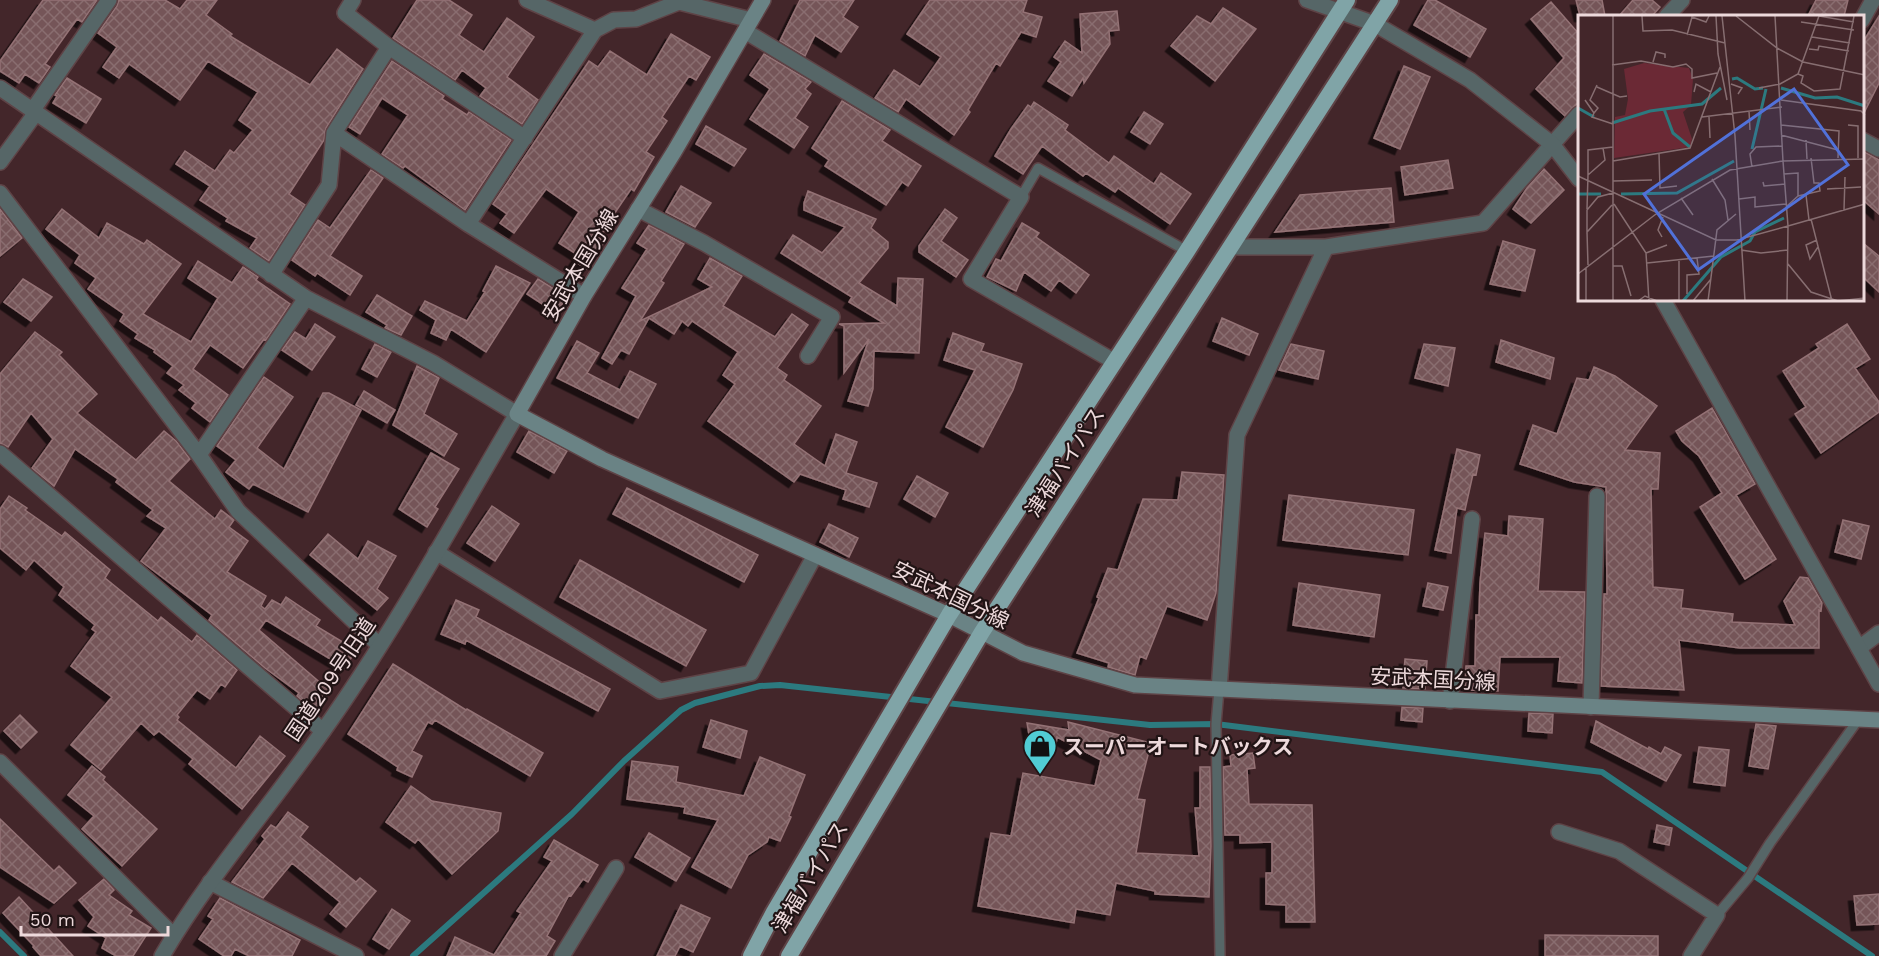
<svg xmlns="http://www.w3.org/2000/svg" width="1879" height="956" font-family="'Work Sans','Noto Sans JP',sans-serif">
  <defs>
    <pattern id="building-cross-hatch" width="8" height="8" patternUnits="userSpaceOnUse" patternTransform="scale(1.5)"><rect width="8" height="8" fill="#755558"/><path d="M0 0l8 8M0 8l8-8" fill="none" stroke="#896d6f"/></pattern>
    <filter id="shadow"><feDropShadow dx="-5.5" dy="5.5" stdDeviation="0" flood-color="#0009"/></filter>
  </defs>
  <rect width="100%" height="100%" fill="#43262a"/>
  <g fill="none" stroke-linecap="round" stroke-linejoin="round">
    <path stroke="#2c7a7f" stroke-width="6" d="M0 932 24 956
      M413 956 572 814 624 761 681 710 695 703 760 686 780 685 1150 725 1216 724 1602 772 1872 956"/>
  </g>
  <path fill="url(#building-cross-hatch)" stroke="#947275" stroke-width="1.5" filter="url(#shadow)" d="M43 0H97L82 22 77 19 45 64 50 67 39 83 25 74 19 83 0 71V61Z
    M119 0H165L180 9 187 0H217L206 15 232 34 230 36 310 85 337 49 363 69 326 128 324 140 289 194 305 205 269 261 250 248 257 238 226 221 228 218 200 200 210 186 176 164 185 151 215 171 230 150 234 153 253 130 239 120 258 92 208 61 180 100 129 64 119 78 103 67 117 47 98 33 117 6Z
    M417 0H449L472 15 459 35 484 52 507 18 534 37 507 77 538 100 522 124 480 96 486 88 462 70 455 80 393 38Z
    M800 0H854L843 17 858 27 841 52 815 35 805 56 780 41Z
    M930 0H1027L1023 12 1042 17 1036 37 1021 32 1000 66 996 63 968 110 970 112 954 135 906 99 898 112 875 98 894 70 920 87 941 57 907 34Z
    M1428 0H1435L1486 29 1470 57 1414 25Z
    M1576 0H1602L1605 16H1580Z
    M1633 0H1652L1660 7 1652 16H1619Z
    M1816 0H1848L1844 16H1808Z
    M1551 2 1579 34V102L1565 116 1536 89 1564 58 1531 19Z
    M1223 8 1256 29 1215 81 1171 46 1197 16 1211 24Z
    M1117 11 1119 30 1109 31 1110 44 1084 83 1083 78 1072 96 1048 81 1061 62 1054 57 1065 41 1082 53 1080 14Z
    M1879 16V83L1863 115V42Z
    M671 34 710 57 696 80 689 76 662 117 667 121 646 152 654 157 634 191 631 189 610 220 600 239 604 242 587 269 574 261 578 255 559 243 579 212 546 189 514 233 500 223 507 214 493 204 589 61 598 67 610 51 647 75Z
    M764 54 811 82 805 89 811 94 795 118 808 127 794 148 750 119 770 89 750 75Z
    M392 61 444 96 442 99 467 115 469 112 511 140 465 210 405 166 403 168 382 154 408 115 382 98 360 134 349 127Z
    M1404 66 1430 77 1400 149 1374 138Z
    M67 78 101 99 86 123 53 103 57 96 55 95Z
    M842 101 890 130 882 141 921 166 908 186 902 182 886 205 825 166 829 160 812 148Z
    M1034 102 1068 125 1065 130 1109 163 1114 156 1154 184 1161 173 1191 194 1170 224 1118 188 1115 192 1086 173 1083 176 1042 146 1023 174 995 156 1011 129 1028 105 1031 107Z
    M1144 112 1163 124 1150 144 1131 132Z
    M706 126 746 149 734 166 696 144Z
    M1863 151 1879 160V214L1863 200Z
    M1448 160 1453 188 1405 195 1401 167Z
    M1544 169 1564 190 1531 223 1513 209 1527 188Z
    M371 170 383 178 330 256 362 276 350 295 317 273 315 276 292 260 318 220 330 228Z
    M681 186 711 203 695 227 666 212Z
    M1391 188 1394 222 1275 232 1300 195Z
    M808 191 876 219 871 228 888 242V248L859 283 897 306 898 278 923 279 919 353 874 351 873 389 868 406 848 401 869 339 844 373V326L839 324 884 323 849 302 852 297 781 253 793 235 822 253 845 227 804 210V203Z
    M0 209 22 238 0 256Z
    M62 209 99 238 107 223 144 244 147 240 181 264 143 314 191 342 218 298 188 278 198 261 232 283 243 267 258 277 256 280 290 304 266 340 264 339 243 368 210 345 193 369 228 395 210 422 192 408 196 403 179 390 184 385 167 373 173 366 154 352 155 350 135 338 138 334 120 321 124 314 88 289 96 278 75 263 80 255 46 229Z
    M945 209 957 218 941 241 968 260 956 277 919 252V246Z
    M1022 223 1039 233 1036 237 1089 275 1076 293 1059 280 1051 291 1024 272 1016 291 987 277 996 259 1001 261Z
    M649 225 684 244 661 281 664 283 640 321 712 287 698 279 710 258 742 276 723 306 775 337 792 314 808 325 777 368 787 375 784 380 821 406 794 444 825 466 836 434 857 442 846 473 877 483 869 507 843 499 846 490 800 474 794 482 708 421 735 384 723 375 738 352 692 321 688 326 682 321 674 334 649 318 629 354 621 350 612 364 602 358 636 296 622 288 647 249 637 243Z
    M1503 241 1535 250 1525 291 1490 284Z
    M1863 243 1879 256V292L1863 277Z
    M496 266 530 283 486 352 451 329 446 340 431 333 436 320 420 310 425 301 467 321 485 292 483 291Z
    M23 279 52 297 31 321 4 302Z
    M538 279 567 297 556 313 527 294Z
    M377 295 412 316 401 335 385 328 387 325 366 312Z
    M1222 318 1258 334 1249 355 1213 341Z
    M315 324 335 337 312 370 282 350 295 332 306 339Z
    M1847 324 1870 359 1855 368 1879 402V412L1821 453 1795 414 1806 407 1783 371 1819 348 1816 344Z
    M35 332 62 352 59 355 97 394 77 413 136 460 164 431 176 441 190 459 169 481 215 519 221 510 234 520 229 527 248 541 227 572 266 596 261 606 265 609 272 600 281 605 286 597 320 620 316 626 356 650 345 668 266 620 259 630 330 691 314 710 297 696 299 693 265 668 209 620 212 615 141 561 166 528 147 516 153 510 116 482 118 479 75 449 54 486 32 468 53 439 31 413 8 447 0 443V374Z
    M953 333 984 344 981 351 1022 364 1013 390 983 447 946 427 975 370 944 360Z
    M1501 340 1554 358 1550 379 1496 362Z
    M577 341 599 353 587 373 620 390 630 371 656 384 638 418 557 378Z
    M375 344 391 352 377 377 362 369Z
    M1291 344 1324 351 1318 379 1279 370Z
    M1424 344 1455 348 1448 386 1415 378Z
    M417 366 439 378 424 414 457 434 444 456 393 425Z
    M1594 367 1615 376 1657 406 1625 450 1660 453 1658 489H1651L1653 587 1683 590 1681 608 1733 614 1732 622 1795 625 1784 601 1800 577 1808 578 1822 603 1821 611 1819 610V648H1740L1679 640 1684 690 1601 686 1604 594H1607L1606 487 1574 482 1520 464 1533 425 1557 434 1577 378 1589 380Z
    M264 377 293 397 257 448 284 469 323 393H329L361 410 308 512 253 484 249 489 226 472 236 460 217 446Z
    M364 391 395 410 387 423 356 405Z
    M1712 408 1755 484 1736 495 1776 559 1745 579 1700 507 1722 493 1699 456 1682 441 1676 431Z
    M529 431 567 451 554 473 517 452Z
    M1457 449 1480 455 1476 475 1473 474 1465 510 1457 508 1451 553 1435 550Z
    M431 453 459 469 435 507 438 509 427 527 399 509Z
    M1182 472 1224 475 1216 593 1207 620 1167 606 1146 659 1140 656 1135 675 1108 667 1109 663 1077 653 1099 598 1097 597 1108 568 1118 570 1143 499 1178 500Z
    M917 476 948 493 935 517 904 499Z
    M627 488 758 555 744 582 613 514Z
    M1289 495 1414 510 1408 555 1283 540Z
    M9 496 27 508 25 510 62 536 65 532 110 570 105 578 158 621 161 617 192 642 197 635 237 670 225 687 221 684 210 699 197 690 177 715 179 717 177 720 236 768 260 736 285 756 242 809 189 764 193 759 159 731 154 735 141 723 101 770 71 745 112 697 71 666 96 632 92 629 95 625 59 595 64 587 34 560 26 570 0 548V509Z
    M492 506 519 524 495 561 467 543Z
    M1509 516 1543 519 1538 591 1585 592 1582 683 1558 681 1560 657H1500L1498 691 1465 690 1466 666H1475L1476 615H1479L1480 583 1485 533 1508 536Z
    M1843 520 1869 526 1861 559 1835 552Z
    M829 524 858 538 849 557 820 542Z
    M328 534 358 559 368 541 396 556 377 589 388 598 377 610 310 555Z
    M580 560 706 630 686 666 560 597Z
    M1299 583 1380 595 1374 637 1293 625Z
    M1428 583 1448 587 1443 610 1423 606Z
    M456 600 479 610 476 617 610 689 598 711 466 640 465 644 441 634Z
    M1405 659 1427 661 1425 689 1403 688Z
    M393 664 466 710 467 709 543 753 530 776 435 720 432 724 428 722 412 751 422 756 412 777 397 770 398 767 348 734Z
    M1402 707 1423 708 1422 722 1401 720Z
    M1529 713 1553 714 1552 733 1528 731Z
    M20 715 37 732 21 748 4 731Z
    M711 720 747 731 740 758 703 747Z
    M1596 721 1648 749 1649 747 1661 754 1665 747 1681 755 1666 781 1591 742Z
    M1068 722 1151 743 1137 799 1145 800 1136 853 1199 856 1195 808H1200V767H1210L1211 846 1209 897 1155 894V891L1116 883 1110 915 1076 909 1074 923 978 906 991 833 1011 836 1023 773 1095 786 1101 760 1057 737 1056 744 1030 740 1027 723 1069 730Z
    M1756 724 1776 726 1768 769 1749 766Z
    M1699 747 1729 750 1725 786 1694 782Z
    M1253 753 1255 768 1247 769 1249 804 1312 805 1315 922H1286V905L1266 904V873H1272V842L1240 843V835H1225L1223 767 1231 766 1230 755Z
    M760 757 805 775 789 816 791 817 780 841 769 837 767 842 748 855 731 888 692 867 718 820 684 813 685 807 627 799 632 761 678 767 676 782 744 796Z
    M92 766 105 777 103 780 157 829 122 866 82 829 94 816 68 795Z
    M411 786 432 801 501 813 498 831 452 874 418 839 415 843 386 822Z
    M288 812 308 827 300 837 356 882 360 878 376 891 346 927 330 914 340 902 292 863 263 898 232 882 265 839 262 836 271 825 276 828Z
    M0 819 54 871 59 866 76 883 54 903 0 867Z
    M1657 825 1672 828 1669 845 1654 842Z
    M649 833 690 858 676 881 635 857Z
    M554 840 598 865 588 882 583 879 571 896 569 895 547 936 555 941 546 956H447L455 937 494 955 521 913 517 911 552 861 544 857Z
    M104 879 114 890 109 895 132 911 129 915 151 928 133 956H116L102 948 106 938 88 926 94 917 79 900Z
    M1879 894V924L1857 925 1854 896Z
    M19 897 73 956H41L33 947 34 946 3 913Z
    M220 898 300 940 292 956H249L235 949 231 956H224L199 939 213 919 208 916Z
    M681 905 710 918 693 952 680 946 675 956H657Z
    M392 909 410 921 389 949 373 939Z
    M1545 935 1658 936V956H1545Z"/>
  <g fill="none" stroke-linecap="round" stroke-linejoin="round">
    <defs>
      <path id="service" d="M1021 197 1038 168 1187 251
        M1219 690 1216 724 1220 956
        M1717 915 1748 878 1770 843 1858 720"/>
      <path id="minor" d="M527 0 595 30
        M1667 16 1682 0
        M1862 20 1873 0
        M745 31 1021 197 971 279 1115 362
        M389 47 525 138
        M0 88 306 298 433 363 517 414
        M32 111 109 0
        M334 133 468 224
        M1862 140 1879 149
        M0 162 35 114
        M0 193 199 455 238 511 379 645
        M638 209 704 243 832 317 808 356
        M1230 247H1326L1483 223 1579 114
        M271 275 329 185 334 133 389 47 345 13 353 0
        M584 296 468 224 595 30 614 20 636 19 679 2 751 20
        M0 453 323 731
        M199 455 306 298
        M436 552 660 691 751 673 815 555
        M1859 648 1879 633
        M1219 690 1237 435 1326 247
        M1450 701 1472 519
        M1591 707 1597 496
        M0 762 174 936
        M1559 832 1619 851 1717 915 1691 956
        M210 882 356 956
        M562 956 616 868"/>
      <path id="tertiary" d="M1307 0 1375 24 1470 80 1552 144 1579 179
        M1663 300 1879 684
        M162 956C209 876 270 807 323 731 395 630 454 521 517 414"/>
      <path id="secondary" d="M763 0 674 152 584 296 517 414 602 459 949 615 1023 653 1135 685 1879 720"/>
      <path id="trunk" d="M751 956 774 912 949 615 1187 251 1347 0
        M789 956 982 632 1390 0"/>
    </defs>
    <use href="#service" stroke="#5e4346" stroke-width="12"/>
    <use href="#minor" stroke="#5e4346" stroke-width="18"/>
    <use href="#tertiary" stroke="#5e4346" stroke-width="18"/>
    <use href="#secondary" stroke="#5e4346" stroke-width="18"/>
    <use href="#trunk" stroke="#5e4346" stroke-width="20"/>
    <use href="#service" stroke="#566667" stroke-width="9"/>
    <use href="#minor" stroke="#566667" stroke-width="15"/>
    <use href="#tertiary" stroke="#566667" stroke-width="15"/>
    <use href="#secondary" stroke="#6a8385" stroke-width="15"/>
    <use href="#trunk" stroke="#80a4a7" stroke-width="16"/>
  </g>
  <defs>
    <symbol id="shop-pin" viewBox="-11 -11 22 30"><path d="M0 17L-7.5 6A9.5 9.5 0 1 1 7.5 6Z" fill="#51ccd4" stroke="#211415"/><path d="M-5-2.5h2.3a2.7 3.5 0 0 1 5.4 0H5L5.5 6h-11ZM-1.5-2.5h3a1.5 2.3 0 0 0-3 0Z" fill="#111"/></symbol>
  </defs>
  <g fill-rule="evenodd">
    <use href="#shop-pin" x="1021" y="727" width="38" height="52"/>
  </g>
  <g text-anchor="middle" dominant-baseline="central" stroke-width="4.5" stroke-linejoin="round" paint-order="stroke">
    <g font-size="21" fill="#edd9db" stroke="#211415">
      <text transform="translate(580 265) rotate(-59)">安武本国分線</text>
      <text transform="translate(1065 462) rotate(-57)">津福バイパス</text>
      <text transform="translate(951 595) rotate(26)">安武本国分線</text>
      <text transform="translate(330 679) rotate(-56)">国道209号旧道</text>
      <text transform="translate(1433 679) rotate(3)">安武本国分線</text>
      <text transform="translate(810 877) rotate(-59)">津福バイパス</text>
    </g>
    <g font-size="21" font-weight="bold" fill="#edd9db" stroke="#211415" text-anchor="start">
      <text x="1063" y="746">スーパーオートバックス</text>
    </g>
  </g>
  <g transform="translate(1578 15)">
    <rect width="286" height="286" fill="#43262a"/>
    <path d="M66 48 111 53 115 64 113 90 105 97 114 124 112 132 36 143 37 102 47 100 50 84 46 54Z" fill="#6b2935"/>
    <path fill="none" stroke="#2c7a7f" stroke-width="3" d="M154 64 159 63 177 74 185 73M203 73 237 83 259 82 287 91M0 93 16 102M86 94 95 118 112 132M34 108 72 96 124 89 143 73M174 134 188 74M0 179H23M43 179 99 178 156 146M105 286 143 242 172 226 177 217 206 203"/>
    <path fill="none" stroke="#876e71" stroke-width="1.5" d="M35 1V286M64 1 65 16 94 15 147 28M138 1 140 39 149 85M144 1 157 121 167 286M158 1 199 33 225 47 287 60M197 1 205 146 287 144M241 1 276 7M223 7 276 15M109 20 114 2 128 7 131 1M234 22 272 28M231 34 240 35 241 31 271 36M75 47 78 37 87 39V43M34 50 63 46 95 52 108 49 114 54V63L139 58M220 59 225 61 223 68 236 76 262 74 276 1M153 69 164 73 160 79M19 72 42 82 49 81M181 73 202 69 220 59 241 1M116 77 118 69 133 77M7 85 16 98 14 102 35 109M203 85 283 96 287 100M171 96 172 115M16 98 20 93 12 85 19 70M124 102 204 92M131 102 132 123M203 110 261 116 260 143M270 110 280 111V143M203 120 260 135M228 125 229 144M81 138 82 173 99 171M35 146 112 133 142 52M174 152 172 139 178 132 204 131M206 159 220 158V181L209 191M10 160V135L35 132M0 161 138 225H159L210 211 209 286M134 164 147 185 150 205M35 166 74 165M185 167 186 171 207 169M249 174 283 172M228 180 231 205M220 181 242 176 241 168H236L233 143M103 183 115 200M161 184 177 182V192L208 189M36 189 68 238 71 286M34 190 9 217V195L20 182 35 178M9 194 10 160 27 145 25 133M266 195 267 162M233 204 254 286M9 217 10 250M84 222 80 215 85 202M239 225 228 230 232 244 240 232M163 235 183 238 210 235M68 238 89 230M69 248 136 241M210 249 233 277 260 286M35 251H44L53 281M8 253V286M0 259 78 199 152 155 205 146 210 211 287 189M109 279V260L121 259 119 243M60 286 67 281 79 286M86 286 101 285V244M115 286 133 264M130 286 139 215 158 199M260 286 287 283"/>
    <path fill="#5171d9" fill-opacity="0.15" stroke="#5171d9" stroke-width="3" d="M216 74 270 150 120 255 66 179Z"/>
    <rect width="286" height="286" fill="none" stroke="#edd9db" stroke-width="3"/>
  </g>
  <path d="M21 926v9h147v-9" fill="none" stroke="#edd9db" stroke-width="3"/>
  <text x="30" y="926" font-size="18" fill="#edd9db" stroke="#211415" stroke-width="4.5" paint-order="stroke">50 m</text>
</svg>
